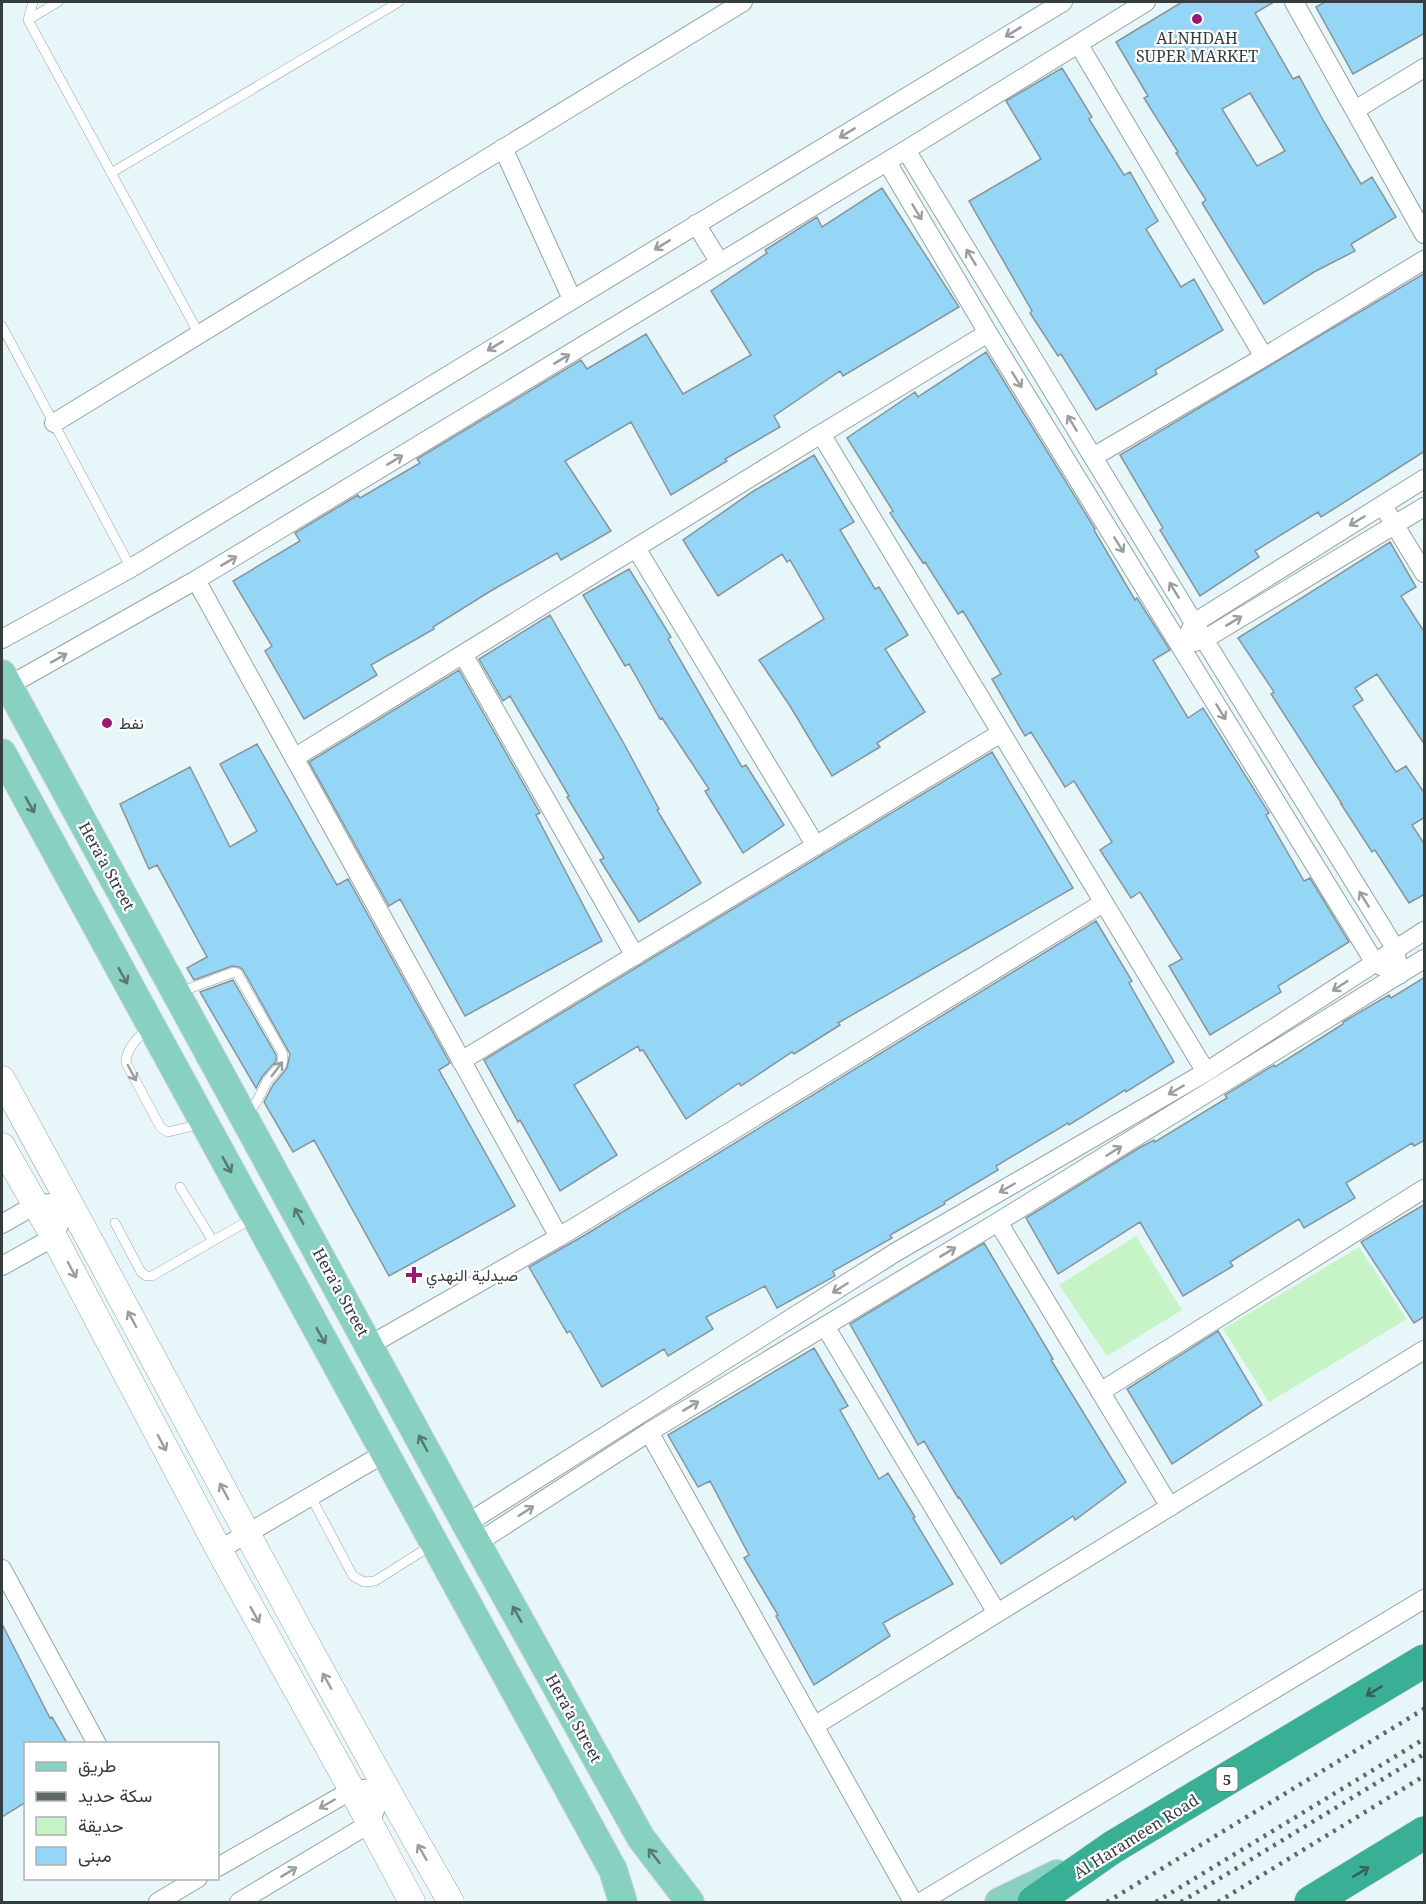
<svg xmlns="http://www.w3.org/2000/svg" width="1426" height="1904" font-family="'Noto Serif',Vazirmatn,serif">
  <rect width="100%" height="100%" fill="#e7f7f9"/>
  <path fill="#c6f4c7" d="M1136 1236 1182 1310 1107 1356 1059 1285Z
    M1359 1247 1407 1319 1269 1402 1223 1329Z"/>
  <path fill="#95d5f5" stroke="#88949b" stroke-width="1.5" fill-rule="evenodd" d="M1182 2H1274L1255 13 1293 79 1299 76 1323 120 1361 184 1372 177 1396 217 1351 244 1355 251 1314 272 1264 304 1202 203 1206 200 1176 153 1178 152 1144 98 1148 96 1116 42ZM1250 93 1285 151 1257 166 1222 109Z
    M1325 2H1425V33L1353 74 1316 7Z
    M1062 68 1092 117 1089 119 1124 175 1130 172 1158 221 1146 229 1181 287 1194 279 1223 330 1155 370 1157 374 1096 410 1061 354 1058 356 1030 313 1032 311 969 201 1041 159 1006 101Z
    M882 188 959 307 843 376 840 371 774 416 780 427 725 459 727 461 671 495 631 422 565 461 611 531 561 560 557 553 489 592 433 627 434 629 371 665 377 675 304 719 265 651 272 646 233 581 300 541 295 533 358 495 360 498 420 463 417 459 581 360 587 369 646 334 683 394 751 355 711 291 767 253 765 250 817 217 822 227Z
    M1425 273V451L1321 517 1318 512 1255 551 1259 557 1200 596 1160 530 1163 528 1120 455Z
    M986 352 1095 529 1094 530 1135 600 1137 598 1170 650 1153 660 1188 718 1203 708 1269 813 1266 815 1304 881 1310 878 1349 942 1278 986 1281 992 1210 1035 1169 966 1182 959 1140 892 1131 898 1100 850 1112 842 1074 781 1065 787 1031 732 1025 736 992 679 1001 674 963 611 958 614 925 562 923 563 890 513 893 511 847 438 915 392 918 397Z
    M814 455 854 522 840 530 875 589 879 587 908 635 885 649 925 712 877 743 880 747 832 776 790 706 759 660 824 619 790 560 787 562 782 554 718 596 683 540 752 492Z
    M1390 542 1416 587 1401 596 1425 633V745L1377 674 1355 688 1363 700 1353 706 1396 772 1406 766 1425 794V817L1412 825 1425 845V894L1409 903 1375 850 1372 852 1341 804H1342L1271 694 1274 692 1238 638Z
    M629 569 671 637 668 639 742 767 746 765 784 825 743 853 705 791 709 789 662 718 660 719 629 664 625 666 583 595Z
    M550 615 623 742 659 809 657 810 701 883 639 922 600 860 604 858 567 797 569 796 510 696 503 701 479 659Z
    M459 670 540 813 536 815 602 941 465 1016 400 899 389 906 309 762Z
    M257 744 337 885 348 879 450 1063 439 1070 515 1206 389 1276 314 1140 293 1152 264 1102 273 1085 287 1068 290 1054 243 970 239 967 232 966 194 980 187 968 207 957 157 865 149 869 120 804 190 767 230 847 257 831 220 764Z
    M992 752 1073 888 838 1023 840 1025 794 1054 792 1052 741 1086 739 1083 686 1119 643 1050 640 1051 638 1046 574 1085 617 1155 560 1191 520 1120 518 1122 484 1060Z
    M1096 921 1132 981 1129 983 1174 1062 1126 1092 1125 1090 1069 1125 1068 1123 996 1166 998 1170 944 1202 945 1204 890 1235 892 1238 833 1271 835 1276 777 1308 765 1286 706 1317 713 1329 668 1356 664 1349 602 1387 570 1331 567 1333 529 1267 585 1235Z
    M1425 977V1140L1414 1146 1412 1143 1346 1183 1355 1198 1304 1228 1299 1219 1230 1262 1233 1266 1183 1296 1140 1222 1058 1274 1026 1218 1139 1148 1154 1140 1155 1142 1227 1098 1225 1095 1274 1065 1275 1067 1343 1024V1022L1389 995 1391 998Z
    M233 980 276 1055V1061L262 1077 256 1088 200 992Z
    M1425 1204V1316L1414 1323 1361 1242Z
    M984 1243 1053 1359 1051 1360 1126 1482 1075 1520 1073 1516 1001 1564 959 1497 958 1498 924 1441 918 1445 850 1324Z
    M1218 1331 1262 1405 1172 1464 1127 1389Z
    M814 1348 848 1406 840 1410 879 1479 888 1473 915 1517 913 1518 953 1584 883 1623 890 1636 814 1685 776 1616 778 1615 744 1558 749 1555 710 1481 698 1487 668 1435Z
    M2 1624 50 1718 52 1717 67 1743H26V1802L2 1817Z"/>
  <g fill="none" stroke-linecap="round" stroke-linejoin="round">
    <defs>
      <path id="lane" d="M33 2 28 20 199 334
        M28 20 58 2
        M111 173 399 2
        M2 326 131 568
        M180 992 234 972 237 973 283 1054 282 1064 267 1081 256 1103 246 1114
        M148 1027C139 1038 126 1047 126 1063L161 1128 168 1132 201 1124
        M180 1187 213 1241
        M115 1223 141 1272 146 1276H152L253 1218
        M311 1497 353 1576 364 1582 375 1581 432 1545"/>
      <path id="street" d="M1294 2 1424 234
        M1079 45 1264 357
        M1355 110 1424 68
        M503 148 572 299
        M887 162 988 333 1375 963 1399 975 1395 948 1194 623 906 150
        M696 224 720 263
        M54 423 743 2
        M821 434 1206 1072
        M1093 457 1264 357 1424 260
        M1388 514 1424 573
        M636 548 816 846
        M196 580 559 1237
        M1189 633 1194 623 1424 479
        M2 639 131 568 1063 2
        M1195 642 1205 639 1424 507
        M463 654 635 956
        M8 686 196 580 906 150 1146 2
        M294 758 821 434 988 333
        M461 1061 1001 733
        M998 1222 1170 1507
        M2 1224 35 1205 69 1201 54 1237 2 1266
        M825 1326 997 1613
        M370 1345 559 1237 1103 903
        M1100 1392 1424 1189
        M649 1432 913 1902
        M466 1524 896 1252 1206 1072 1424 931
        M477 1543 649 1432 998 1222 1424 959
        M219 1550 385 1453
        M2 1569 97 1744
        M814 1726 1424 1350
        M218 1867 352 1790 385 1787 369 1824 239 1902
        M158 1902 198 1878
        M921 1902 1424 1599"/>
      <path id="secondary" d="M2 1079C153 1353 295 1631 451 1902
        M2 1146 54 1237 219 1550 352 1790 412 1902"/>
      <path id="primary" d="M2 674 466 1524 641 1838 690 1902
        M2 753 613 1870 623 1902
        M999 1902 1057 1874"/>
      <path id="highway" d="M1034 1902 1113 1847 1424 1661
        M1311 1902 1424 1833"/>
    </defs>
    <use href="#lane" stroke="#95a4a5" stroke-width="10"/>
    <use href="#street" stroke="#95a4a5" stroke-width="20"/>
    <use href="#secondary" stroke="#95a4a5" stroke-width="27"/>
    <use href="#primary" stroke="#d3d4d4" stroke-width="30"/>
    <use href="#highway" stroke="#d3d4d4" stroke-width="34"/>
    <use href="#lane" stroke="#fff" stroke-width="9"/>
    <use href="#street" stroke="#fff" stroke-width="18"/>
    <use href="#secondary" stroke="#fff" stroke-width="26"/>
    <use href="#primary" stroke="#88d0bf" stroke-width="28"/>
    <use href="#highway" stroke="#39b095" stroke-width="33"/>
    <path stroke="#60696a" stroke-width="4.5" stroke-dasharray="3 6" stroke-linecap="butt" d="M1107 1902 1424 1709
      M1156 1902 1424 1739
      M1181 1902 1424 1754
      M1218 1902 1424 1776"/>
  </g>
  <defs><path id="oneway-shaft" d="M-6 0H5M1.5-3L5.5 0L1.5 3" fill="none" stroke-width="1.6" stroke-linecap="round" stroke-linejoin="round" transform="scale(1.5)"/></defs>
  <g stroke="#9a9e9e">
    <use href="#oneway-shaft" transform="translate(1013 32) rotate(149)"/>
    <use href="#oneway-shaft" transform="translate(847 133) rotate(149)"/>
    <use href="#oneway-shaft" transform="translate(917 212) rotate(59)"/>
    <use href="#oneway-shaft" transform="translate(662 245) rotate(149)"/>
    <use href="#oneway-shaft" transform="translate(971 257) rotate(-121)"/>
    <use href="#oneway-shaft" transform="translate(495 346) rotate(149)"/>
    <use href="#oneway-shaft" transform="translate(562 359) rotate(-31)"/>
    <use href="#oneway-shaft" transform="translate(1017 380) rotate(58)"/>
    <use href="#oneway-shaft" transform="translate(1072 423) rotate(-121)"/>
    <use href="#oneway-shaft" transform="translate(395 460) rotate(-31)"/>
    <use href="#oneway-shaft" transform="translate(1357 521) rotate(148)"/>
    <use href="#oneway-shaft" transform="translate(1119 545) rotate(58)"/>
    <use href="#oneway-shaft" transform="translate(229 561) rotate(-31)"/>
    <use href="#oneway-shaft" transform="translate(1174 590) rotate(-121)"/>
    <use href="#oneway-shaft" transform="translate(1234 621) rotate(-31)"/>
    <use href="#oneway-shaft" transform="translate(59 658) rotate(-29)"/>
    <use href="#oneway-shaft" transform="translate(1221 712) rotate(59)"/>
    <use href="#oneway-shaft" transform="translate(1364 899) rotate(-122)"/>
    <use href="#oneway-shaft" transform="translate(1340 986) rotate(147)"/>
    <use href="#oneway-shaft" transform="translate(277 1069) rotate(-53)"/>
    <use href="#oneway-shaft" transform="translate(132 1073) rotate(62)"/>
    <use href="#oneway-shaft" transform="translate(1176 1090) rotate(150)"/>
    <use href="#oneway-shaft" transform="translate(1114 1151) rotate(-32)"/>
    <use href="#oneway-shaft" transform="translate(1007 1188) rotate(150)"/>
    <use href="#oneway-shaft" transform="translate(948 1252) rotate(-31)"/>
    <use href="#oneway-shaft" transform="translate(72 1270) rotate(62)"/>
    <use href="#oneway-shaft" transform="translate(840 1288) rotate(148)"/>
    <use href="#oneway-shaft" transform="translate(132 1319) rotate(-118)"/>
    <use href="#oneway-shaft" transform="translate(691 1406) rotate(-31)"/>
    <use href="#oneway-shaft" transform="translate(162 1443) rotate(62)"/>
    <use href="#oneway-shaft" transform="translate(224 1491) rotate(-118)"/>
    <use href="#oneway-shaft" transform="translate(526 1511) rotate(-33)"/>
    <use href="#oneway-shaft" transform="translate(255 1615) rotate(61)"/>
    <use href="#oneway-shaft" transform="translate(327 1681) rotate(-119)"/>
    <use href="#oneway-shaft" transform="translate(327 1804) rotate(150)"/>
    <use href="#oneway-shaft" transform="translate(422 1852) rotate(-120)"/>
    <use href="#oneway-shaft" transform="translate(289 1872) rotate(-31)"/>
  </g>
  <g stroke="#577871">
    <use href="#oneway-shaft" transform="translate(30 805) rotate(61)"/>
    <use href="#oneway-shaft" transform="translate(123 976) rotate(61)"/>
    <use href="#oneway-shaft" transform="translate(227 1165) rotate(61)"/>
    <use href="#oneway-shaft" transform="translate(299 1216) rotate(-119)"/>
    <use href="#oneway-shaft" transform="translate(321 1336) rotate(61)"/>
    <use href="#oneway-shaft" transform="translate(423 1443) rotate(-118)"/>
    <use href="#oneway-shaft" transform="translate(517 1614) rotate(-119)"/>
    <use href="#oneway-shaft" transform="translate(654 1856) rotate(-128)"/>
  </g>
  <g stroke="#376057">
    <use href="#oneway-shaft" transform="translate(1374 1691) rotate(149)"/>
    <use href="#oneway-shaft" transform="translate(1361 1872) rotate(-31)"/>
  </g>
  <g fill="#981a72" stroke="#fff" stroke-width="2">
    <circle cx="1197" cy="19" r="6"/>
    <circle cx="107" cy="723" r="6"/>
    <path d="M411 1266h6v6h6v6h-6v6h-6v-6h-6v-6h6z"/>
  </g>
  <g text-anchor="middle" dominant-baseline="central" stroke-width="4.5" stroke-linejoin="round" paint-order="stroke">
    <rect fill="#fff" stroke="#727777" stroke-width="1.5" x="1216.5" y="1767" width="21" height="24" rx="4.5"/>
    <g font-size="15" font-weight="bold" fill="#363d3d">
      <text x="1227" y="1779">5</text>
    </g>
    <g font-size="16" fill="#363d3d" stroke="#fff" text-anchor="start">
      <text x="1197" y="38" text-anchor="middle">ALNHDAH<tspan x="1197" dy="18">SUPER MARKET</tspan></text>
      <text x="119" y="723">نفط</text>
      <text x="426" y="1275">صيدلية النهدي</text>
    </g>
    <g font-size="16" fill="#363d3d" stroke="#fff">
      <text transform="translate(107 866) rotate(61)">Hera'a Street</text>
      <text transform="translate(341 1292) rotate(61)">Hera'a Street</text>
      <text transform="translate(574 1718) rotate(61)">Hera'a Street</text>
      <text transform="translate(1136 1836) rotate(-32)">Al Harameen Road</text>
    </g>
  </g>
  <rect width="1426" height="1904" fill="none" stroke="#363d3d" stroke-width="6"/>
  <rect x="24" y="1742" width="195" height="138" fill="#ffffff" stroke="#afb1b1" stroke-width="1.5"/>
  <rect x="36" y="1762" width="30" height="9" fill="#88d0bf" stroke="#afb1b1" stroke-width="1.5"/>
  <text x="78" y="1772" font-size="18" fill="#363d3d">طريق</text>
  <rect x="36" y="1792" width="30" height="9" fill="#60696a" stroke="#afb1b1" stroke-width="1.5"/>
  <text x="78" y="1802" font-size="18" fill="#363d3d">سكة حديد</text>
  <rect x="36" y="1817" width="30" height="18" fill="#c6f4c7" stroke="#afb1b1" stroke-width="1.5"/>
  <text x="78" y="1832" font-size="18" fill="#363d3d">حديقة</text>
  <rect x="36" y="1847" width="30" height="18" fill="#95d5f5" stroke="#afb1b1" stroke-width="1.5"/>
  <text x="78" y="1862" font-size="18" fill="#363d3d">مبنى</text>
</svg>
